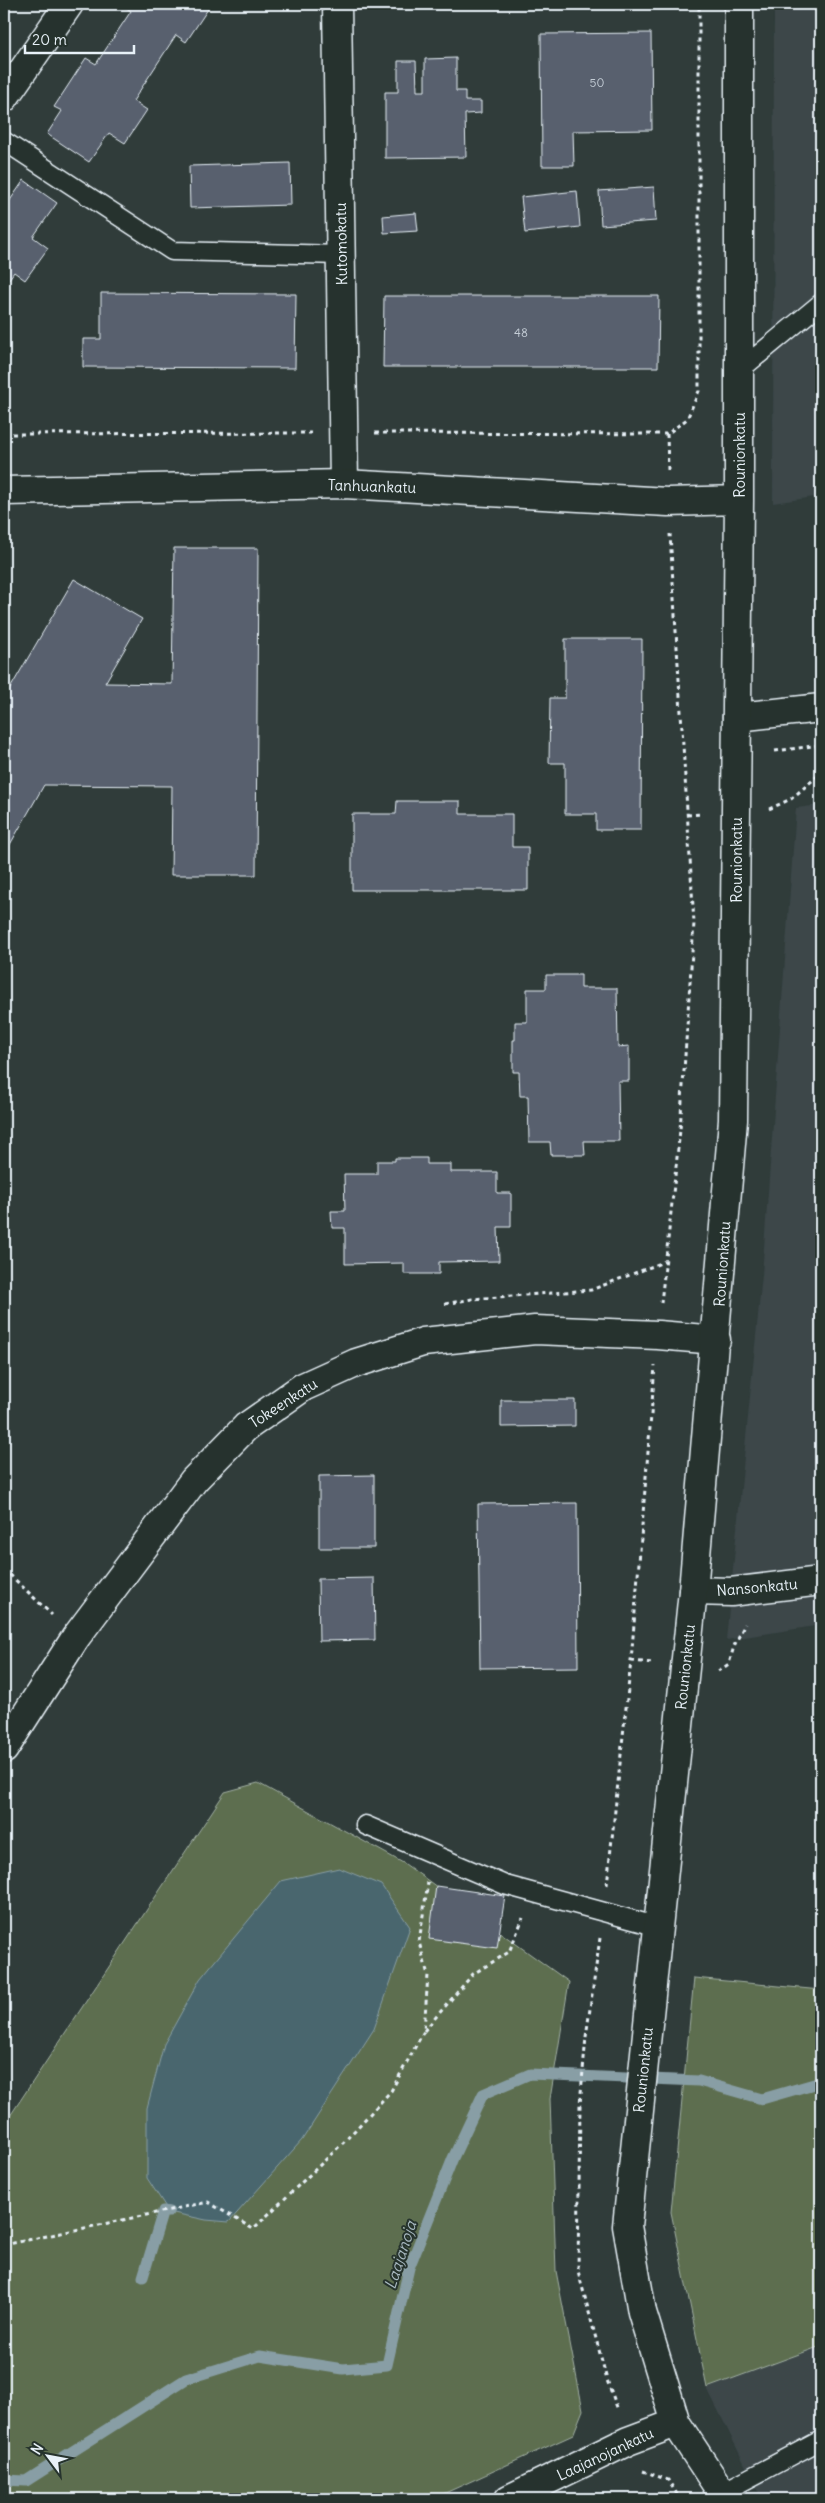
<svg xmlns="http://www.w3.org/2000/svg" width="825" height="2503" font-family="Delius,sans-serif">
  <rect width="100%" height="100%" fill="#303c3a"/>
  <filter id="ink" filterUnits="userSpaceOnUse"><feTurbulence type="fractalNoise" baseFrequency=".02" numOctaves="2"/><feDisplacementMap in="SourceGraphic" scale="10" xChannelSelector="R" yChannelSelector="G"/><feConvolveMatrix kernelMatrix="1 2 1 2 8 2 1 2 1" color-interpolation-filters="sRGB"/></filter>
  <g filter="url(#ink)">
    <path fill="#3c474a" d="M774 4H821V496L773 503Z
      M821 805V1625L726 1640 762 1275 796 808Z
      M821 2346V2499H762L707 2388Z"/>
    <path fill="#5d6e50" stroke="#a2b0a4" d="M258 1783 405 1864 569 1982 550 2099 556 2271 583 2410 573 2435 432 2499H4V2125L225 1792Z
      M694 1978 821 1990V2346L707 2388 671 2212Z"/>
    <path fill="#48666e" stroke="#889ea5" d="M339 1868 381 1885 410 1927 374 2029 302 2140 229 2222 206 2220 169 2212 147 2178V2108L164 2044 200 1979 281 1881Z"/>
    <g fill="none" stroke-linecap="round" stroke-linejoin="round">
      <path stroke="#889ea5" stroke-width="11" d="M143 2277 163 2211 169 2212
        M4 2480 26 2481 186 2379 260 2356 343 2369 387 2365 409 2268 453 2158 483 2094 530 2074 699 2081 762 2099 821 2082"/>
    </g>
    <path fill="#58606e" stroke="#e8f1f8" d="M123 4H206L210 6 186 42 176 35 133 101 147 110 125 143 109 133 89 162 47 134 62 111 54 107 86 58 96 64 131 11 122 5Z
      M651 33 652 130 573 131 574 166H542L541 34Z
      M456 58V91H465V101H481V113L465 114 466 157 385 158V92H398V61H416L417 91H425V59Z
      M290 163 291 205 190 208 189 166Z
      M24 180 57 203 33 237 48 248 25 280 14 272 4 286V209Z
      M654 187 656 221 601 225 599 191Z
      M577 191 580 227 525 233 521 197Z
      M416 213 418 231 384 233 383 216Z
      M101 293 296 294 295 368 83 367V339H101Z
      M384 296H659L658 367H383Z
      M174 548H258L256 875H171L172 786 44 785 4 855V699L74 579 142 619 105 683 172 684Z
      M565 639H642L641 830H596V814H565V763H549L550 698H565Z
      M397 801H460V814H512V847H528V890H352V814H396Z
      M546 975H581V988H617L618 1047 629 1046V1081H618L619 1141H584L585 1155H551L550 1142H529L528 1096H520L519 1072H513V1040H515V1022H527V989H546Z
      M395 1158H427V1164H451V1172H497V1193H511V1227H498L499 1261 439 1262V1274H404V1263L345 1264V1228H332L331 1211H345L344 1174H377V1161H395Z
      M501 1400H575V1426L501 1427Z
      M374 1475V1548H319V1476Z
      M577 1503 578 1667 480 1668 478 1504Z
      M374 1578 375 1640 319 1641 318 1579Z
      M436 1886 505 1896 497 1948 429 1939Z"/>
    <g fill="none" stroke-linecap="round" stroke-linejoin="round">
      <defs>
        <path id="lane" d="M4 141 172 251 341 255
          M740 370 821 303
          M365 1825 505 1885 659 1927
          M721 2493 821 2440"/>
        <path id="street" d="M337 4 344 484
          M4 98 69 4
          M737 717 821 708
          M693 1591 731 1592 821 1581
          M4 1749 76 1637 194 1480 246 1427 303 1387 356 1363 423 1342 535 1330 658 1335 716 1340"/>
        <path id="secondary" d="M4 491 344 484 668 502 739 500
          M509 2499 628 2441 676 2423
          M726 2499 676 2423 642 2312 627 2226 693 1591 733 1120 739 500V4"/>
      </defs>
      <use href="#lane" stroke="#e8f1f8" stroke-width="21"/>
      <use href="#street" stroke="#e8f1f8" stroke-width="31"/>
      <use href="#secondary" stroke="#e8f1f8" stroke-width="31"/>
      <path stroke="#e8f1f8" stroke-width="3" stroke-dasharray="4 4" stroke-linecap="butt" d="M375 433 667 434
        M4 434 311 433
        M668 470 667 434 687 419 699 391V4
        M775 751 821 745
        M769 809 791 799 821 773
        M687 815 703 814
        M661 1303 680 1130 694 923 670 534
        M445 1304 472 1299 591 1290 666 1261
        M4 1569 52 1615
        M631 1661 653 1663
        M718 1671 729 1664 734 1646 745 1624
        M607 1885 631 1661 655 1366
        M600 1938 586 2037 580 2104 578 2271 607 2380 618 2410
        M424 2031 473 1974 509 1952 523 1918
        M4 2245 208 2202 253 2229 344 2142 391 2091 424 2031 428 1975 419 1942 428 1882
        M643 2471 668 2480 680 2499"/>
      <use href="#lane" stroke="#26332d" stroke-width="18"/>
      <use href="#street" stroke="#26332d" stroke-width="28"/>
      <use href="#secondary" stroke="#26332d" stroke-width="28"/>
    </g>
  </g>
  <g text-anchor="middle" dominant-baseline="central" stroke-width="4" stroke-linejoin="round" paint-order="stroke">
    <g font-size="12" fill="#c4cdd6">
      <text x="597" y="82">50</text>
      <text x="521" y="332">48</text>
    </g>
    <g font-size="15" fill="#e8f1f8" stroke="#26332d">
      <text transform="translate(341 244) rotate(-91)">Kutomokatu</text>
      <text transform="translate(739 455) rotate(-90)">Rounionkatu</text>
      <text transform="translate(372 486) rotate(2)">Tanhuankatu</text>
      <text transform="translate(736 860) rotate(-90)">Rounionkatu</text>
      <text transform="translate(722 1264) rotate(-86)">Rounionkatu</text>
      <text transform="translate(283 1403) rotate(-33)">Tokeenkatu</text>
      <text transform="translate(757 1587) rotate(-5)">Nansonkatu</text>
      <text transform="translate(685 1667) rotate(-84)">Rounionkatu</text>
      <text transform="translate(643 2070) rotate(-84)">Rounionkatu</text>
      <text transform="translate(605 2454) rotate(-25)">Laajanojankatu</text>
    </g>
    <g font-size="16" font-style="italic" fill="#a8b9c1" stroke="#26332d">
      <text transform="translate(400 2255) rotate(-72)">Laajanoja</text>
    </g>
  </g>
  <rect width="825" height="2503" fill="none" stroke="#26332d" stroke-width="20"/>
  <rect x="10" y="10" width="805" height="2483" fill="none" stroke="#e8f1f8" stroke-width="2" filter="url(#ink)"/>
  <g transform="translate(48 2456) rotate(302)" stroke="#26332d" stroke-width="4" paint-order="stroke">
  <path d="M0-4L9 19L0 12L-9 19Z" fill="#e8f1f8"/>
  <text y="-8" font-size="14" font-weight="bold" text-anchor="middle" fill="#e8f1f8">N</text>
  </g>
  <path d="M25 45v8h109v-8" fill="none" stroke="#e8f1f8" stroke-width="2.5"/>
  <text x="32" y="45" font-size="15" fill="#e8f1f8" stroke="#26332d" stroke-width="4" paint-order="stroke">20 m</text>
</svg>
